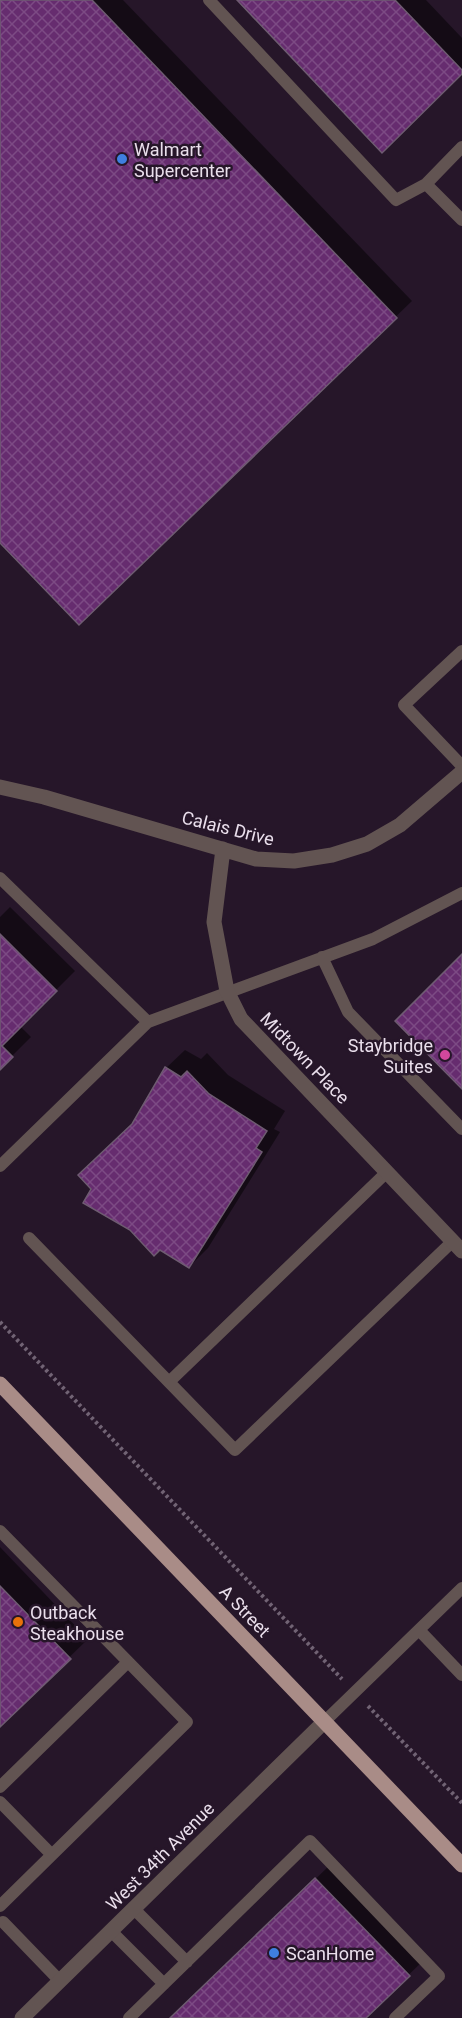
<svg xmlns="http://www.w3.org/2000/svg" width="462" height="2018" font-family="Roboto,sans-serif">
  <defs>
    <pattern id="building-cross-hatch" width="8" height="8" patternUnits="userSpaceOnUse" patternTransform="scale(1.5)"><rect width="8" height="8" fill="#662c6f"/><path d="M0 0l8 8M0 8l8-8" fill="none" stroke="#7c4a84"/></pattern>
  </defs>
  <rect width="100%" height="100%" fill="#261629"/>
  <path fill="#0007" d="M0 0H123L412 301 79 623 0 541Z
    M239 0H426L462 38V72Z
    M10 907 75 971 20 1026 31 1037 0 1068V917Z
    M185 1050 201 1059 207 1053 228 1075 285 1111 274 1129 280 1132 208 1248 189 1267 135 1122 166 1068Z
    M0 1547 88 1639 0 1725Z
    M332 1863 425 1959 364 2018H172Z"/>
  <path fill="url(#building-cross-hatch)" stroke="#6e5b71" stroke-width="1.5" d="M0 0H92L397 318 79 625 0 543Z
    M237 0H395L462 70V74L382 153Z
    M0 934 57 991 2 1046 13 1057 0 1070Z
    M462 954V1089L395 1021Z
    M165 1067 181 1077 187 1071 209 1094 267 1131 256 1148 262 1152 189 1268 160 1250 154 1256 130 1230 83 1203 91 1189 78 1175 132 1124Z
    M0 1586 71 1659 0 1727Z
    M315 1878 410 1976 366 2018H170Z"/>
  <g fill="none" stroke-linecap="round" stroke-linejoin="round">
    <path stroke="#716374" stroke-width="4" stroke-dasharray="3 3" stroke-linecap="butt" d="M0 1322 342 1679
      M368 1706 462 1803"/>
    <path stroke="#625452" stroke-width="12" d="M209 0 396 200 426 184 462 147
      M426 184 462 220
      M462 651 404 705 462 766
      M0 878 148 1022
      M322 957 348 1012 462 1129
      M0 1166 148 1022 373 939 462 893
      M29 1238 235 1450 453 1241
      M169 1382 387 1172
      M0 1531 187 1722 0 1906
      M419 1630 462 1675
      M325 1721 462 1588
      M0 1787 128 1662
      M0 1802 52 1855
      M134 1909 187 1962
      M3 1922 60 1981
      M111 1931 164 1984
      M129 2018 310 1841 439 1976 395 2018"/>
    <path stroke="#625452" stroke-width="15" d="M0 787 44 797 256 859 294 861 332 855 367 844 400 825 462 772
      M223 849 214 922 227 991 241 1019 462 1251
      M22 2018 325 1721"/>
    <path stroke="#a98c87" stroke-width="15" d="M0 1384 462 1865"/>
  </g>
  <g fill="#3f7fe0" stroke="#261629" stroke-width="2">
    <circle cx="122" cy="159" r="6"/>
    <circle cx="274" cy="1953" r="6"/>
  </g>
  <circle fill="#d1479c" stroke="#261629" stroke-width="2" cx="445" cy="1055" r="6"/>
  <circle fill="#e8710a" stroke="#261629" stroke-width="2" cx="18" cy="1622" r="6"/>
  <g text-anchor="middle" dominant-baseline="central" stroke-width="5" stroke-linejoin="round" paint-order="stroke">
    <g font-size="18" fill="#eadfec" stroke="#261629" text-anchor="start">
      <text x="134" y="149">Walmart<tspan x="134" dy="21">Supercenter</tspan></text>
      <text x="433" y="1045" text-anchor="end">Staybridge<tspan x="433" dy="21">Suites</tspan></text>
      <text x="30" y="1612">Outback<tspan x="30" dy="21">Steakhouse</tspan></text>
      <text x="286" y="1953">ScanHome</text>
    </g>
    <g font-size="18" fill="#eadfec" stroke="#261629">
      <text transform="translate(228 828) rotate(14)">Calais Drive</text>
      <text transform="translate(305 1058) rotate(46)">Midtown Place</text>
      <text transform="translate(245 1611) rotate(46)">A Street</text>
      <text transform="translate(160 1856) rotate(-45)">West 34th Avenue</text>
    </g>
  </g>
</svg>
